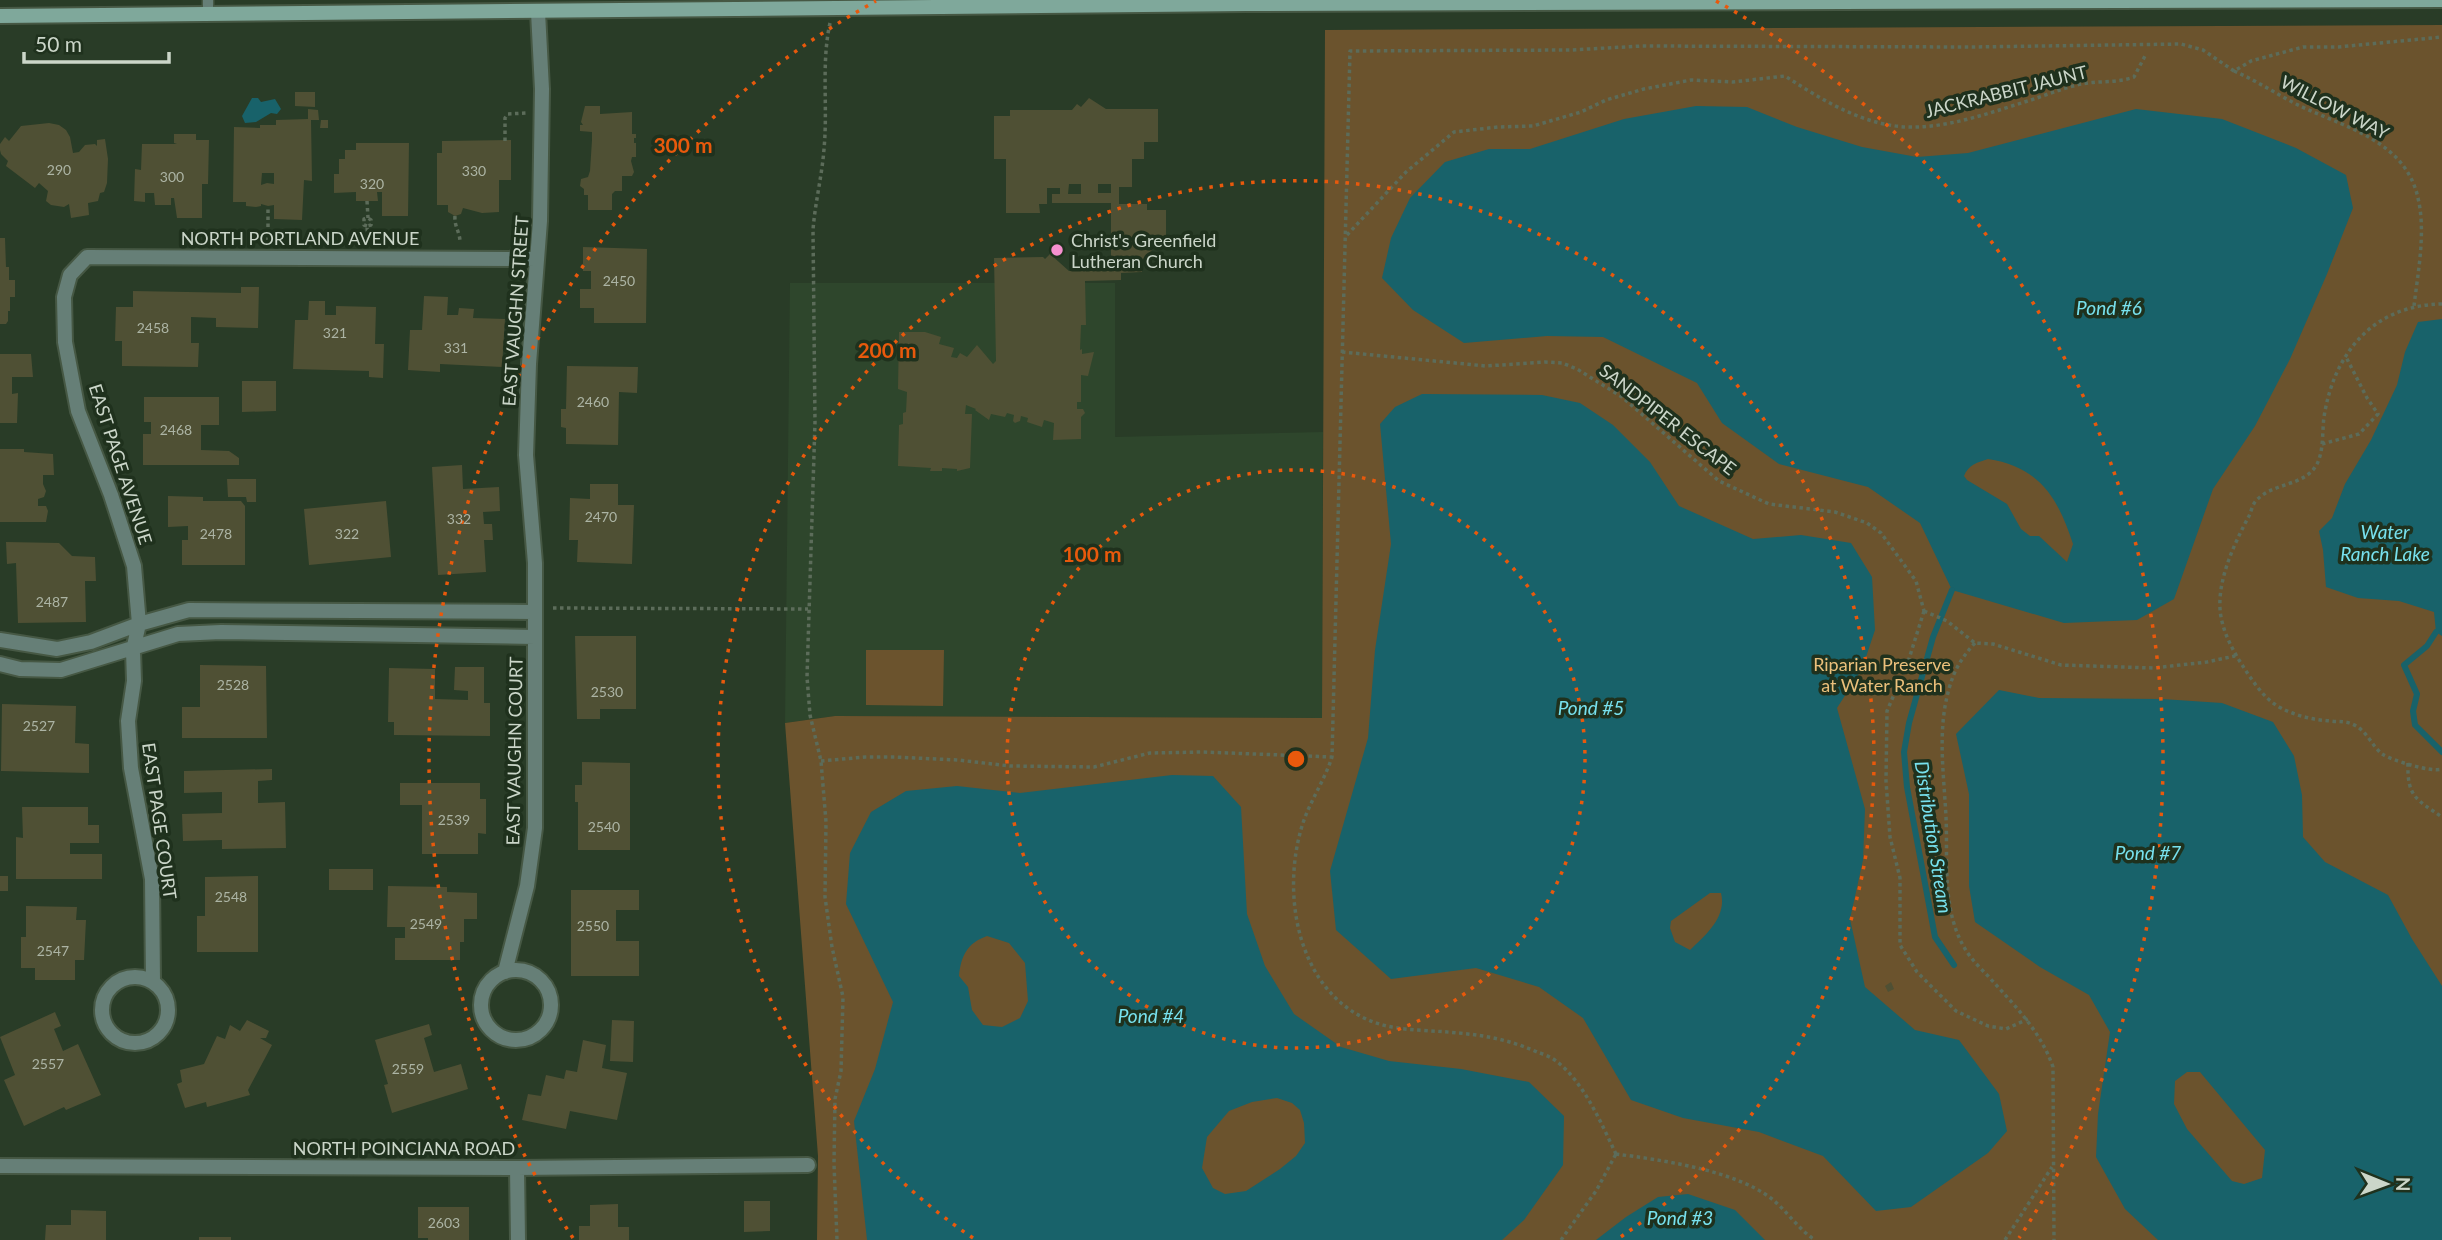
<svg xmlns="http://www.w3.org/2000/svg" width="2442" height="1240" font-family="Lato,sans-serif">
  <rect width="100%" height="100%" fill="#293c27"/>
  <path fill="#2e462c" d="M790 283H1115V437L1323 432 1322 718 835 716 785 723Z"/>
  <path fill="#6b532d" d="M2442 25V1240H817L818 1156 785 723 835 716 1322 718 1325 30Z
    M866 650H944L943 706 866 705Z"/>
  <path fill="#18626a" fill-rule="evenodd" d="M252 98H258L261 102 275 99 281 109 277 114 271 113 256 122 245 123 242 116Z
    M1696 106 1747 107 1797 127 1862 147 1917 157 1968 153 2136 109 2222 119 2296 148 2346 175 2353 208 2327 274 2290 359 2255 426 2213 489 2174 599 2137 620 2064 623 1952 590 1920 523 1868 487 1779 464 1722 423 1697 383 1603 337 1547 336 1464 343 1413 310 1382 278 1391 238 1410 198 1445 162 1489 149H1530L1624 119ZM1988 459C2040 467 2058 498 2073 544L2067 562 2039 536H2030L2021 529 2007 504 1967 480 1964 476C1968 465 1978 462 1988 459Z
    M2442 319V636L2436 632 2434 612 2399 601 2358 598 2326 587 2323 550 2319 531 2332 518 2345 484 2371 440 2397 385 2405 352 2418 322Z
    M1422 394 1542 395 1580 403 1613 425 1650 462 1679 506 1753 539 1801 535 1851 543 1872 577 1875 630 1862 669 1837 708 1865 809 1863 860 1850 919 1865 987 1915 1030 1959 1040 1999 1094 2007 1131 1988 1153 1911 1207 1876 1211 1823 1156 1759 1132 1683 1118 1631 1100 1583 1018 1539 987 1476 968 1391 979 1336 930 1330 871 1368 738 1375 650 1391 544 1380 424 1395 407ZM1710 893H1721C1727 917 1706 935 1690 950L1675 942 1670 928 1671 921Z
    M1999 690 2039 698 2162 699 2222 703 2273 722 2294 756 2302 795 2303 837 2325 862 2388 895 2412 939 2442 986V1240H2158L2125 1209 2096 1157 2098 1114 2110 1032 2089 995 2040 967 1975 922 1969 886V794L1956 734ZM2187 1072H2200L2265 1150 2262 1178 2244 1184 2232 1181 2187 1129 2174 1104 2175 1081Z
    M1172 775 1213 776 1241 807 1247 914 1265 966 1294 1014 1341 1047 1389 1061 1461 1069 1529 1082 1564 1116 1563 1165 1524 1220 1502 1240H867L854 1121 875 1069 893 1002 846 904 850 853 871 812 906 791 957 786 1020 793ZM987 936 1009 943 1025 963 1028 1001 1020 1018 1002 1027 983 1025 972 1010 968 987 959 976C961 956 967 943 987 936ZM1277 1098 1292 1103 1300 1110 1304 1123 1305 1143 1296 1156 1280 1169 1246 1191 1225 1194 1213 1188 1202 1168 1207 1137 1229 1111 1252 1102Z
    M1688 1194 1735 1210 1765 1240H1596L1626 1217 1658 1197Z"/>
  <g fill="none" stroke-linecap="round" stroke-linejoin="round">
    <path stroke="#18626a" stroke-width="6" d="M1952 590 1933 637 1909 723 1904 752 1907 787 1935 937 1954 965
      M2436 632 2427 646 2404 665 2417 694 2413 711 2415 725 2442 752"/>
  </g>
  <path fill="#4f5034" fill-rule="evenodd" d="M295 92H315V107L295 106Z
    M1089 98 1106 109H1158V142H1144V159H1132V187H1119V204H1147V210H1166V236L1142 260V272L1121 273V280L1085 281 1086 325H1081L1080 350 1082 349V354L1094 352 1088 376 1081 375V402H1077V409H1083L1085 413 1081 417V439L1053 440 1054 423 1044 420 1042 427 1027 422 1028 418 1021 416 1020 421 1015 423 1013 421 1014 415 1007 413 1005 417 991 414 989 420 975 410 976 409 966 405 965 414H972L970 468 957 471V469L942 468V471H930L931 468 898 466 899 425 903 424V413L906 412 907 392 898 389 899 332H925L941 337 939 344 954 348 951 357 957 358 960 353 967 357 977 345 993 364 996 361 994 258 1043 257 1045 259 1050 254 1069 271H1111V203H1052V194H1060V188H1047V204H1039L1040 213H1006V159H994V116H1010V110H1072L1077 104 1081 107ZM1069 184H1081V194H1068ZM1098 184H1111V193H1098Z
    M585 106H600V114L632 112V134H636V138H634V143H636V157H632L631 161 634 172 632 176H622V191H615L612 194V210H588V195H584V189L580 186 581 179 588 177 590 171 592 140V132L580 131V125H583L581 122Z
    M308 109 318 110 319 120H311L312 181 304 180 302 220 274 219V205L268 206 261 204V206L256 207 246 206V202H233L234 127 260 128V125H276V120L308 119ZM262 173H274V184L267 183 261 185Z
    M321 120H328V128H320Z
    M49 123 59 125 66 130 70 137 73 153 79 152 85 145 95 144 97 146V140L105 139 108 159 107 183 104 192 100 193 98 201 88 203 89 215 71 218 69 204 64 207 51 205 46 201 48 191 39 183 35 188 6 166 8 161 1 154 0 150V144L5 137 9 141 21 126Z
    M174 134H196V140H209L208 184H202V218H177L174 198H171V205H155L154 193H145V202L134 201 135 169 141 170 142 144H177L174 143Z
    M511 140V180H499V212L482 213 463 208 461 214 455 216 448 212V205H437V153H442V141Z
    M356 143H409L408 216H382V192H377L378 201H356V192L334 193V174H339V159H345V150H356Z
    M0 238H5L6 267H9V280H15V297H10V311H8V321L6 324H0Z
    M583 247 647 249 646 323H594V308H580V289H591V271H583Z
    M241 287H259L258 328 216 327V318L191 317V343H199L198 367 122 366V341H115L116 307H133V291L241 293Z
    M424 296 448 297 447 315H458L459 308 474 309 473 318 505 319 502 367 440 364V372L408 370 410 330H422Z
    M309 301H325V315H336V306L376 307 375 344H384L383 378 369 377V371L293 369 295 320H308Z
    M0 354H31L33 377H12V394L18 393 17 423H0Z
    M567 366 638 367 637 393 619 392 618 445 566 444V428L561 427V409H566Z
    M242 381H276V411L242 412Z
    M144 397H219V425H201V450L229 451 239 458V465H143V434H151V422H144Z
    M0 449H24V452L53 454 54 475H43V484L46 491 44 497 38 499V506H46L48 511 46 522H0Z
    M462 465 463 489 499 487 500 511 483 512 484 524H492L493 540H484L486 572 438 575 432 467Z
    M227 479H256V502H247L246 497H228Z
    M590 484H618V505H634L632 564 577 562 578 540H569L570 498 590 499Z
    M168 496 203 497V501H241L245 506V565H182V540H188V526L168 527Z
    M386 501 391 557 309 565 304 509Z
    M6 542 59 543 72 556 95 557 96 581H85L86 622 18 623 16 563 7 564Z
    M575 636H636V709H600V719H577Z
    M200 665 266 666 267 738H182V707H200Z
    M455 667H484V703H490V736L394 735V722H388L389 668 435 669V699L468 700V691L454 690Z
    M2 704 76 706 75 743 89 744V773L1 771Z
    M582 762 630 763V850H578V802H575V785H582Z
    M272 769V780L258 781V803L285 802 286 848 222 849V840L183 841 182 814 222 813V792L184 793V771Z
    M400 783H480V799H486V834L478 833V854H422V805H400Z
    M22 807H88V825H99V843H70V854H102V879H16V837L23 838Z
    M329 869H373V890H329Z
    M0 876H8V891H0Z
    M258 876V952H197V916H205V877Z
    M388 886 447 887V892L477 893V919H464V942H460V960H395V938H405V927H387Z
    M571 890H639V910H616V941H639V976H571Z
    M26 906 77 907 76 920H86L84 960H75V980H35V968H21V937H26Z
    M1891 982 1894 989 1888 992 1885 986Z
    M55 1012 61 1026 54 1029 63 1051 78 1044 101 1095 66 1110 64 1107 24 1126 4 1080 15 1075 0 1037Z
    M247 1020 269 1031 266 1038H260L272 1045 248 1090 250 1095 207 1107 206 1102 185 1108 177 1084 182 1082 180 1070 204 1064 217 1036 225 1039 230 1025 240 1031Z
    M612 1020 634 1021 633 1062 610 1061Z
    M429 1024 432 1035 424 1038 434 1072 461 1064 468 1089 392 1113 384 1085 388 1084 375 1040Z
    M583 1040 606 1045 602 1068 627 1073 617 1120 570 1111 566 1129 522 1120 528 1094 541 1096 546 1075 564 1079 566 1070 577 1072Z
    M744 1201H770V1231L744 1232Z
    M618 1204V1227H629V1240H579V1226H590V1205Z
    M418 1207H469V1240H428V1238H418Z
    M71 1210 106 1211V1240H45L46 1225H71Z
    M199 1237H231V1240H199Z"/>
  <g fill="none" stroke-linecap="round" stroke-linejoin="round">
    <defs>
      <path id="service" d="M208 15V0"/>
      <path id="minor" d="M0 640 57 649 91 642 139 624 189 610 534 612
        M0 664 20 669 61 670 178 634 221 632 535 637
        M481 1005a35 35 0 1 1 70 0a35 35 0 1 1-70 0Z
        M505 972 527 886 535 828V563L526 455 529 364 540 221 542 89 538 12
        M102 1010a33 33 0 1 1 66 0a33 33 0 1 1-66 0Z
        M153 982 152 879 131 768 128 721 134 681 133 650 139 624 134 566 111 495 78 411 65 342 64 297 70 275 87 257 537 259
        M0 1166 517 1168 808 1165
        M517 1168 518 1240"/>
      <path id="secondary" d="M0 16 1246 4 2442 0"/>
    </defs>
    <use href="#service" stroke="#465844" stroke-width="13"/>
    <use href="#minor" stroke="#465844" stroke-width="18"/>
    <use href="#secondary" stroke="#465844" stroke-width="18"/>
    <path stroke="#5c6c5a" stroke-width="3.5" stroke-dasharray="3.5 3.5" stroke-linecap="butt" d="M830 23C821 64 828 106 824 149 822 176 815 203 813 230L815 422 807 677 810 715 821 761 826 822 825 897 832 947 843 997 841 1071 835 1099 834 1164 837 1240
      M2234 71C2255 80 2275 93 2296 104 2342 127 2405 139 2418 198 2426 232 2418 272 2414 306
      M505 141V118L508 114 526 113
      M367 201 368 218
      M455 216C454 226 460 232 460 242
      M367 226 364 225V219L368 218 371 220V225L367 226 368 241
      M1347 235 1406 172 1454 132 1498 127 1533 126 1581 112 1606 100 1644 89 1691 80 1733 82 1785 76C1824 101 1868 129 1917 127 1955 126 1995 111 2031 100 2046 95 2061 89 2077 85 2096 80 2114 84 2134 77L2146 54
      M268 241V208
      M2442 304C2374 305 2334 352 2324 417 2322 432 2324 450 2317 464 2305 487 2271 482 2255 502 2252 506 2251 512 2249 516 2234 544 2215 584 2221 617 2225 638 2236 656 2248 674 2257 687 2266 700 2281 708 2296 716 2314 720 2331 721 2339 722 2346 721 2352 724 2367 730 2371 745 2382 754 2391 760 2432 773 2442 769
      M1342 352 1486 366 1545 362 1562 363 1577 369 1622 397 1719 481 1769 504 1835 512 1867 523 1881 533 1916 581 1924 611
      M2322 444 2359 434 2378 414 2367 398 2345 355
      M553 608 808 609
      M1924 611 1908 662 1887 711 1886 781 1890 837 1900 878V945L1917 972 1956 1011 1988 1026 2006 1029 2028 1019
      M1924 611 1947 621 1975 643 1993 644 2061 665 2153 668 2207 662 2235 656
      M1975 643C1962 657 1954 670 1949 689 1937 730 1944 775 1946 817 1948 862 1941 912 1967 952 1973 961 1981 969 1988 976 2014 1005 2040 1030 2053 1067L2054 1240
      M821 761 865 757H895L958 760 1010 766 1094 767 1150 753 1203 752 1332 757
      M2408 763C2407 797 2416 799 2442 817
      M1616 1154C1601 1123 1584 1082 1556 1061 1551 1057 1543 1054 1537 1052 1497 1034 1461 1033 1418 1030 1399 1029 1379 1026 1362 1017 1294 982 1281 886 1304 820 1312 798 1325 779 1332 757L1350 51 1571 50 1642 46 1972 47 2181 44 2203 50 2234 71 2251 61 2303 47H2338L2442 37
      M1616 1154C1661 1160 1735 1170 1772 1199 1787 1211 1798 1229 1815 1240
      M1561 1240 1596 1191 1616 1154
      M2005 1240 2052 1167"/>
    <use href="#service" stroke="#667f77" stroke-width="10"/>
    <use href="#minor" stroke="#667f77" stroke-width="14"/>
    <use href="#secondary" stroke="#7fa89b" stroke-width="14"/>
  </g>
  <g fill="none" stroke="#e8590c" stroke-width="3.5" stroke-dasharray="3.5 7">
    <circle cx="1296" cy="759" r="289"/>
    <path d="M973 1238A578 578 0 1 1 1619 1238"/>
    <path d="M573 1238A867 867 0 0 1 876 1M1716 1A867 867 0 0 1 2019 1238"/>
  </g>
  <circle fill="#f690cf" stroke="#1f311d" stroke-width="2.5" cx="1057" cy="250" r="7"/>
  <g text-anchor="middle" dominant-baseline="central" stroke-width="7" stroke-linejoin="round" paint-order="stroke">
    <g font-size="14" fill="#acb4a4">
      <text x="59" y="169">290</text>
      <text x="474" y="170">330</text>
      <text x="172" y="176">300</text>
      <text x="372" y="183">320</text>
      <text x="619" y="280">2450</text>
      <text x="153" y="327">2458</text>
      <text x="335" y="332">321</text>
      <text x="456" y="347">331</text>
      <text x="593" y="401">2460</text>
      <text x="176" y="429">2468</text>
      <text x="601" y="516">2470</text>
      <text x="459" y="518">332</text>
      <text x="216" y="533">2478</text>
      <text x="347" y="533">322</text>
      <text x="52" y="601">2487</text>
      <text x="233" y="684">2528</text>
      <text x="607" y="691">2530</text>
      <text x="39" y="725">2527</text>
      <text x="454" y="819">2539</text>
      <text x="604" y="826">2540</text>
      <text x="231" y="896">2548</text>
      <text x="426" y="923">2549</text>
      <text x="593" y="925">2550</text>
      <text x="53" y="950">2547</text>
      <text x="48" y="1063">2557</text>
      <text x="408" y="1068">2559</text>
      <text x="444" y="1222">2603</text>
    </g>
    <g font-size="18" fill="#cbd6c9" stroke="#1f311d">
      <text transform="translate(2006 91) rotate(-14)">JACKRABBIT JAUNT</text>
      <text transform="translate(2335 107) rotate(27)">WILLOW WAY</text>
      <text x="300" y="238">NORTH PORTLAND AVENUE</text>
      <text transform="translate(515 311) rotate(-86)">EAST VAUGHN STREET</text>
      <text transform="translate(1668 419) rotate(38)">SANDPIPER ESCAPE</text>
      <text transform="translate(121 464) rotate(72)">EAST PAGE AVENUE</text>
      <text transform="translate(514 751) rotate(-89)">EAST VAUGHN COURT</text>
      <text transform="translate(160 821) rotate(82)">EAST PAGE COURT</text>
      <text x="404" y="1148">NORTH POINCIANA ROAD</text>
    </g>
    <g font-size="18" fill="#cbd6c9" stroke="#1f311d" text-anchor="start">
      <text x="1071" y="240">Christ's Greenfield<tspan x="1071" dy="21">Lutheran Church</tspan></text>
    </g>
    <g font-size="18" fill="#ebc07b" stroke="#1f311d">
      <text x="1882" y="664">Riparian Preserve<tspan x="1882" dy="21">at Water Ranch</tspan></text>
    </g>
    <g font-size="19" font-style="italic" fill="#77e1ee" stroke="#1f311d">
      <text x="2109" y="307">Pond #6</text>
      <text x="2385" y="531">Water<tspan x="2385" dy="22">Ranch Lake</tspan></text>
      <text x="1591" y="707">Pond #5</text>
      <text transform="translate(1934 837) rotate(81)">Distribution Stream</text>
      <text x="2148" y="852">Pond #7</text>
      <text x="1151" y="1015">Pond #4</text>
      <text x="1680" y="1217">Pond #3</text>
    </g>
  </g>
  <circle cx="1296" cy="759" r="10" fill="#e8590c" stroke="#1f311d" stroke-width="3.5"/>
  <g font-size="21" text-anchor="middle" font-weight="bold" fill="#e8590c" stroke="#1f311d" stroke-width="7" stroke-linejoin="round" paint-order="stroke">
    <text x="683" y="153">300 m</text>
    <text x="887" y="358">200 m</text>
    <text x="1092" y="562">100 m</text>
  </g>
  <g transform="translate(2386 1184) rotate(91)" stroke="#1f311d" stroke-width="5" paint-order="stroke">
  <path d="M0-5L12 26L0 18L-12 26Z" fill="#cbd6c9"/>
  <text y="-10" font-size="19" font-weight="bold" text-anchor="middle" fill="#cbd6c9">N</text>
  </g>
  <path d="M24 52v10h145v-10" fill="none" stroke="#cbd6c9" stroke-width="3.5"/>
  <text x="35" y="52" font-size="21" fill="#cbd6c9" stroke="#1f311d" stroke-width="5" paint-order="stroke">50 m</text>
</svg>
